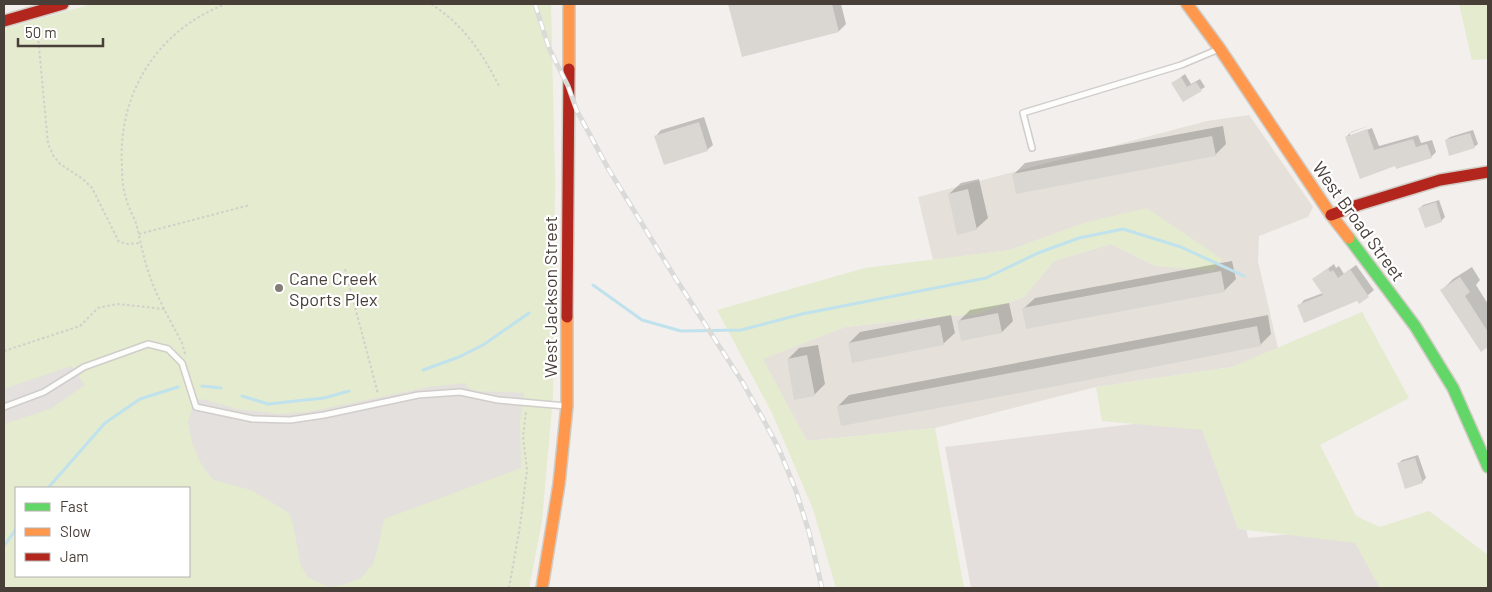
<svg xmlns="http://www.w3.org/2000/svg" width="1492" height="592" font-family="Barlow,sans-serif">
  <rect width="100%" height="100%" fill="#f2efec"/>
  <path fill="#e5e0da" d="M1249 115 1313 207 1308 217 1259 236 1258 261 1278 348 1232 367 1096 387 935 428 807 441 762 359 845 327 926 318 977 314 1024 297 1054 261 1111 244 1156 266 1087 222 1010 250 933 260 918 197 1207 121Z"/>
  <path fill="#e4dfdc" d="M1223 413 1248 538 1364 527 1383 588H971L945 447Z"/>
  <path fill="#e4ebce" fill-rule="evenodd" d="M92 4H551L555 179 553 396 542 521 529 588H4V29ZM16 488H189V576H16Z
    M1459 4H1488V59L1472 60Z
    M1147 208 1222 259 1213 271 1156 266 1111 244 1054 261 1024 297 977 314 926 318 845 327 763 359 807 441 935 428 964 588H836L813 509 772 413 717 310 865 268 1010 250 1087 222Z
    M1362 312 1409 398 1320 445 1356 516 1380 527 1429 511 1488 555V588H1380L1355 543 1238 529 1202 430 1102 421 1096 387 1232 367Z"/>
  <path fill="#e4e0dd" d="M71 366 85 385 50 409 4 424V389Z
    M466 383 467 387 475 391 524 393 520 422 521 468 384 519 378 547 373 564 361 578 343 585 328 587 308 577 301 566 293 524 290 514 286 511 251 490 214 480 207 472 199 460 192 442 188 422 195 399 206 400 237 409 280 414 308 412 429 387Z"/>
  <path fill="#0003" d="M730 4H841L846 24 839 31 743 55Z
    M1185 74 1191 84 1200 79 1205 87 1183 101 1173 83Z
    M704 117 713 145 707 150 656 136 661 130Z
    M1371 125 1350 133V136L1372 128 1379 146 1418 135 1421 143 1432 140 1436 152 1431 157 1396 164 1346 137 1351 132Z
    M1223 126 1226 144 1215 155 1014 174 1025 163Z
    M1473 130 1478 144 1474 147 1446 140 1450 137Z
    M979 179 988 218 976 229 949 194 961 183Z
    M1439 200 1445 217 1441 221 1420 208 1423 205Z
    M1232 261 1236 279 1225 290 1023 309 1035 298Z
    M1334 264 1336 268 1339 266 1344 274 1356 265 1374 290 1360 302 1358 299 1299 306 1304 300 1323 293 1314 279Z
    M1472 267 1480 280 1476 285 1488 304V345L1482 350 1442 290 1453 279Z
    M1009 303 1013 321 1002 332 959 321 970 310Z
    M951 315 955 333 943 344 849 343 860 332Z
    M1268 315 1271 334 1260 345 838 406 849 395Z
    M818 345 825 384 814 395 788 359 799 348Z
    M1418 455 1426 478 1422 482 1398 464 1402 460Z"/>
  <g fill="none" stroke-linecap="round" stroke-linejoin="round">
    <path stroke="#c0e2ed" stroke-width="3" d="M593 285 642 320 681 331 741 330 802 314 986 278 1038 253 1079 238 1123 229 1181 247 1244 276
      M423 370 459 357 483 345 529 313
      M202 386 221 388
      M242 396 268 404 324 398 349 391
      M48 488 105 423 140 399 178 387
      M4 546 16 529"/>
  </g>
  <path fill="#dad7d3" d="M728 4H832L839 32 742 57Z
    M1181 77 1187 87 1196 82 1202 91 1183 102 1171 83Z
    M699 122 708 151 664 165 654 136Z
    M1367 129 1374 150 1413 139 1416 147 1427 144 1432 158 1396 169 1395 166 1360 179 1345 137Z
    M1470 133 1475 148 1449 156 1445 140Z
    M1212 136 1216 156 1016 194 1012 174Z
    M968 189 977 230 957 235 948 194Z
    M1436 202 1442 222 1425 228 1418 208Z
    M1328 268 1330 272 1333 270 1338 278 1350 269 1369 297 1359 304 1357 301 1304 323 1297 305 1323 295 1312 279Z
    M1221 271 1225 292 1026 329 1022 308Z
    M1460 277 1470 292 1465 296 1488 332V347L1481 352 1440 290Z
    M998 313 1002 333 961 341 957 321Z
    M940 325 944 345 852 363 848 343Z
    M1257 326 1261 346 1057 386 841 426 837 406Z
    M807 355 815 396 794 400 787 359Z
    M1415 458 1423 483 1405 489 1397 463Z"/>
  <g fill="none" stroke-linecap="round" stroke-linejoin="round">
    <defs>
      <path id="lane" d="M1032 148 1023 113 1181 65 1219 49
        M4 407 44 392 84 367 148 344 168 349 182 363 196 407 253 419 290 420 324 415 418 395 460 392 498 400 566 406"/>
      <path id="fast" d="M1349 238 1415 326 1453 388 1488 467"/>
      <path id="slow" d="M1187 4 1220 49 1331 215 1349 238
        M569 69V4
        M542 588 559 484 567 406V317"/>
      <path id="jam" d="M4 21 63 4
        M1331 215 1358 205 1440 180 1488 172
        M567 317 569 69"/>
    </defs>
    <use href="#lane" stroke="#d0cdca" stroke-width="8"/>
    <use href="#fast" stroke="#d0cbc3" stroke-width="14"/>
    <use href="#slow" stroke="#d0cbc3" stroke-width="14"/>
    <use href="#jam" stroke="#d0cbc3" stroke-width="14"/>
    <path stroke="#d2cfcb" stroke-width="2" stroke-dasharray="2.5 2.5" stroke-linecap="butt" d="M431 4C464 25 483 54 500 88
      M38 36 48 144 53 155 60 164 83 179 92 188 119 242 128 244 141 243
      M139 234 250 205
      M345 269 378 394
      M4 351 80 326 98 308 117 304 165 309
      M185 354 182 343C170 320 156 296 148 271 143 255 140 239 136 223 133 215 128 207 126 198 123 189 122 178 122 168 117 94 157 30 226 4
      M509 588 520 526 527 470 523 437 526 411"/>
    <use href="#lane" stroke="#fdfdfc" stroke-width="5"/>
    <use href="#fast" stroke="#63d668" stroke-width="11"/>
    <use href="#slow" stroke="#ff974d" stroke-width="11"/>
    <use href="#jam" stroke="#b3261e" stroke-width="11"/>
    <defs>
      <path id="rail" d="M535 4 549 48 568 86 577 111 609 170 676 279 743 383 762 417 779 449 796 491 809 532 822 588"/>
    </defs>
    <use href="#rail" stroke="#dadad9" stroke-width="5"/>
    <use href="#rail" stroke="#fff" stroke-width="3" stroke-dasharray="9" stroke-linecap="butt"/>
  </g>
  <circle fill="#847d77" stroke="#fff" stroke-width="2" cx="279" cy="288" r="5"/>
  <g text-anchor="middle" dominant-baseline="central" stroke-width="4.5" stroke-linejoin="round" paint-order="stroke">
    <g font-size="18" fill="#483f38" stroke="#fff">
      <text transform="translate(1359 221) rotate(54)">West Broad Street</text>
      <text transform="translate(550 297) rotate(-90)">West Jackson Street</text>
    </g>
    <g font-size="18" fill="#483f38" stroke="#fff" text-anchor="start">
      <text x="289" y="278">Cane Creek<tspan x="289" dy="21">Sports Plex</tspan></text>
    </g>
  </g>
  <rect width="1492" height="592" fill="none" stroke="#483f38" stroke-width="10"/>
  <rect x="15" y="487" width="175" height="90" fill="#ffffff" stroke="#b6b2af"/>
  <rect x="25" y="503" width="25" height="8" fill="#63d668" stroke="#b6b2af"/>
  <text x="60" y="512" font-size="15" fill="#483f38">Fast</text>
  <rect x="25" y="528" width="25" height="8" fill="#ff974d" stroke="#b6b2af"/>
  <text x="60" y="537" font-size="15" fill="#483f38">Slow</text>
  <rect x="25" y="553" width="25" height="8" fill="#b3261e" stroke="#b6b2af"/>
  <text x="60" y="562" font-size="15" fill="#483f38">Jam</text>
  <path d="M18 38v8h85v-8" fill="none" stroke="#483f38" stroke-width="2.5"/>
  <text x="25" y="38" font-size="15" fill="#483f38" stroke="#ffffff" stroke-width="4" paint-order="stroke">50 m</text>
</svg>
